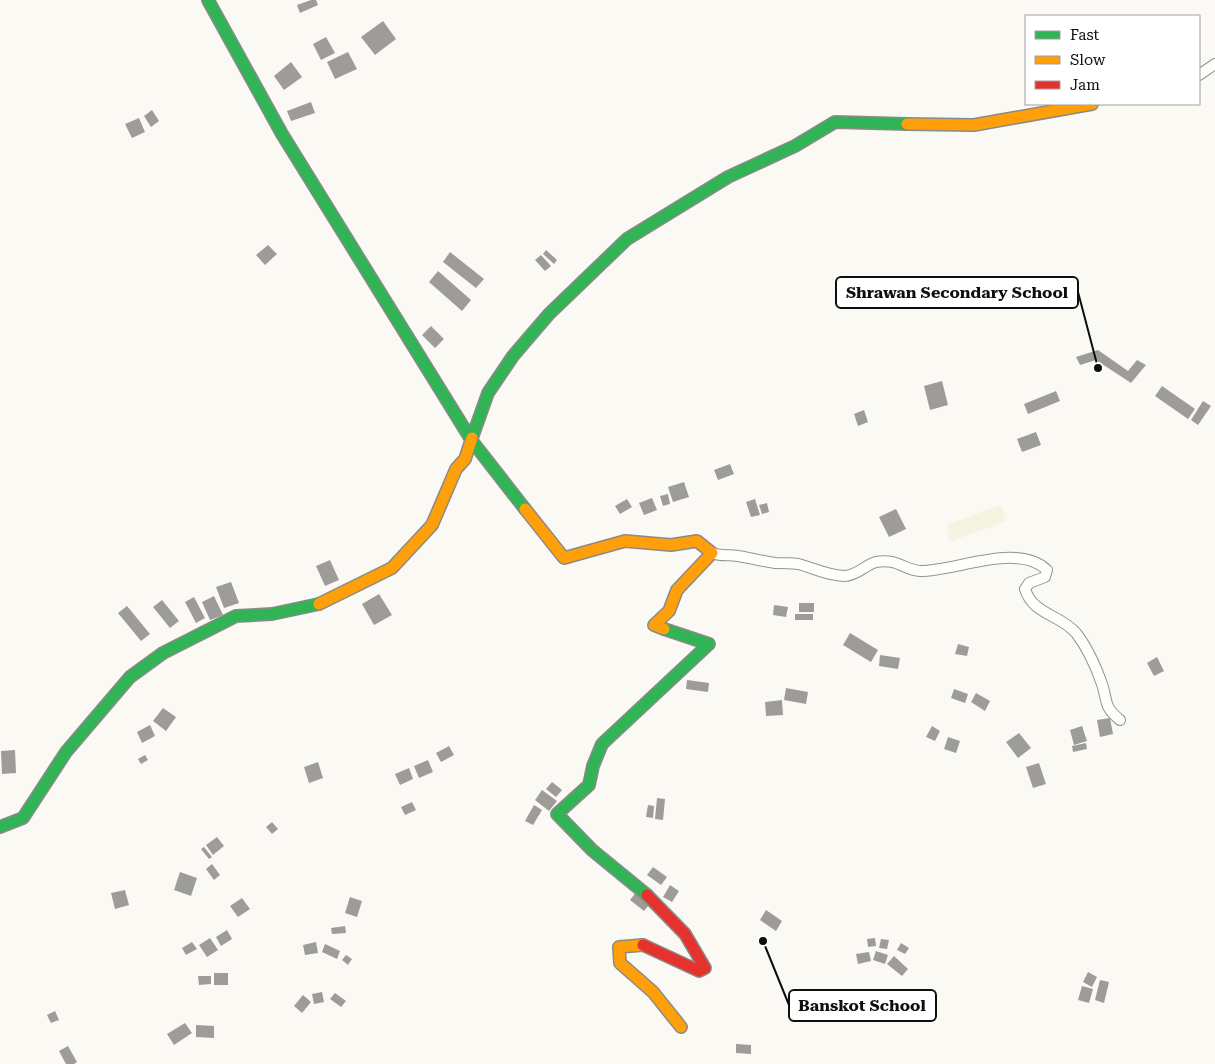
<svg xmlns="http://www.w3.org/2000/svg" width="1215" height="1064" font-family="'Roboto Serif',serif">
  <rect width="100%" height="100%" fill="#faf9f4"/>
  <path fill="#f6f3e1" d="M1001 505 1006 521 949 542 948 524Z"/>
  <path fill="#9e9c99" d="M311 0H316L318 5 300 13 297 5Z
    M383 21 396 39 375 55 361 37Z
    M326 37 335 53 321 60 313 44Z
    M348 52 357 69 335 79 327 62Z
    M291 62 302 77 284 90 274 76Z
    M311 102 315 113 291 121 287 111Z
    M152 110 159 121 151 127 144 116Z
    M139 118 145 132 132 138 125 124Z
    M268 245 277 254 265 265 256 255Z
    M546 250 557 260 554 264 543 254Z
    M450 252 484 279 476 288 443 262Z
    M541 255 551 266 545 271 535 260Z
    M438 271 471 300 462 311 429 282Z
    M431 326 444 339 435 348 422 335Z
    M1098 350 1128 371 1137 360 1146 365 1131 383 1096 360 1080 365 1076 357Z
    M942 381 948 405 930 410 924 386Z
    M1162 386 1195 409 1188 419 1155 396Z
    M1056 391 1060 401 1028 414 1024 404Z
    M1203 401 1211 406 1198 425 1191 420Z
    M864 410 868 422 858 426 854 414Z
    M1036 432 1041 445 1022 452 1017 439Z
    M730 464 734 474 718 480 714 470Z
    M684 482 689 497 673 502 668 487Z
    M668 494 670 504 663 506 660 496Z
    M652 498 657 510 644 515 639 503Z
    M627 499 632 507 620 514 615 506Z
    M755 499 760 515 751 517 746 502Z
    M767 503 769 512 762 514 759 505Z
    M896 509 906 529 889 537 879 517Z
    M330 560 339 580 325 586 316 566Z
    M231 582 239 603 224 608 216 587Z
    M379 594 392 615 374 625 362 604Z
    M214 596 223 615 210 620 202 602Z
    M194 597 205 618 196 623 185 602Z
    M162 600 179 621 170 628 153 607Z
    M799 603H814V612H799Z
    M774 605 788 607 786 617 773 615Z
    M127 606 150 634 141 641 118 613Z
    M795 614H813V620H795Z
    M850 633 878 650 871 662 843 645Z
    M958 644 969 647 967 656 955 654Z
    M880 655 900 658 898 669 879 666Z
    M1157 657 1164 671 1154 676 1147 663Z
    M687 680 709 683 708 692 686 689Z
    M786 688 808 692 806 704 784 700Z
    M954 689 968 694 965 703 951 698Z
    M976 693 990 701 985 711 971 702Z
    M782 700 783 715 766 716 765 702Z
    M163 708 176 717 166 731 153 721Z
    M1110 718 1113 734 1100 737 1097 720Z
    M150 725 155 736 142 743 137 732Z
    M932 726 940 731 935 741 926 737Z
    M1082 726 1087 741 1074 745 1070 730Z
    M1019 733 1031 748 1018 758 1006 742Z
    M948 737 960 741 956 753 944 749Z
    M1086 743 1087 749 1073 752 1072 746Z
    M449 746 454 755 441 762 436 753Z
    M15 750 16 773 2 774 1 751Z
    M145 755 148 760 141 764 138 759Z
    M428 760 433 772 419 778 414 766Z
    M318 762 323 778 309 783 304 767Z
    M1039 763 1046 784 1033 788 1026 767Z
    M409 768 413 779 400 785 395 774Z
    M552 782 562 790 556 797 546 789Z
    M542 790 557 801 549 811 535 800Z
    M657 798 665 799 663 820 655 819Z
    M412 802 416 810 405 815 401 807Z
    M534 805 542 810 533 825 525 821Z
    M648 805 654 806 653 818 646 817Z
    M272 822 278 829 272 834 266 827Z
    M217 837 224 846 213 855 206 845Z
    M204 847 212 857 209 859 201 849Z
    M212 864 220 875 214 880 206 869Z
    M653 867 667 877 661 885 647 875Z
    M180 872 197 878 191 896 174 890Z
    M670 885 679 891 672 902 663 897Z
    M125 890 129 905 115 909 111 893Z
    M637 891 652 901 644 911 630 900Z
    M350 897 362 901 357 917 345 913Z
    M242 898 250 909 238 917 230 906Z
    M766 910 782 921 776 931 760 920Z
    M345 926 346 933 332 934 331 928Z
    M227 930 232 939 221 946 216 937Z
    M210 938 218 950 207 957 199 945Z
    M875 938 876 946 868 947 867 939Z
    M881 939 889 940 887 949 879 948Z
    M192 942 197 949 186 955 182 948Z
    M316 942 318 953 305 955 303 945Z
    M901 943 909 948 905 954 897 950Z
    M325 944 340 951 337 959 322 952Z
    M876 951 888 955 885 964 873 960Z
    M869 952 871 961 858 964 856 954Z
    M346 955 352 959 348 965 342 960Z
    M894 956 908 969 902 976 887 964Z
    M1088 972 1097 977 1092 987 1083 982Z
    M214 973H228V985H214Z
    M198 976H211V984L199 985Z
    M1100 980 1109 982 1104 1003 1095 1000Z
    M1082 986 1093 989 1089 1003 1078 1000Z
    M322 992 324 1002 314 1004 312 994Z
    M335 993 346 1001 341 1007 330 999Z
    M303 995 311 1002 302 1013 294 1006Z
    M55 1011 59 1020 51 1023 47 1015Z
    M185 1023 192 1033 174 1045 167 1034Z
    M196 1025 214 1026V1038L196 1037Z
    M736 1044 751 1045V1054L736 1053Z
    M68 1046 77 1062 74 1064H66L59 1051Z"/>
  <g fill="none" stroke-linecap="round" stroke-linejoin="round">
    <defs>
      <path id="street" d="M1199 75 1215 64
        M712 553C723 557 728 554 738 556 750 558 762 561 775 563 782 563 790 563 798 564 814 568 828 576 845 576 858 575 865 565 876 562 897 558 904 570 920 571 957 571 1018 542 1047 570L1045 577 1029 583 1025 589C1033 615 1060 614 1076 633 1087 647 1096 667 1102 684 1108 702 1103 706 1120 720"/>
      <path id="fast" d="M208 0 282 134 472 441 525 509
        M472 438 488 393 513 356 549 314 627 239 728 177 795 146 835 122 907 124
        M0 827 23 818 66 752 130 677 163 653 236 616 272 614 319 604
        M647 895 592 850 557 814 589 785 593 766 602 744 709 644 664 629"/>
      <path id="slow" d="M907 124 974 125 1092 104
        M525 509 564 558 625 541 671 545 697 541 712 553 677 590 669 611 654 625 664 629
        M319 604 392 568 432 525 456 469 465 459 472 438
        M643 945 619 947 620 963 653 992 681 1027"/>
      <path id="jam" d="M643 945 699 971 705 968 685 934 647 895"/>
    </defs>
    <use href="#street" stroke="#949492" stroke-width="12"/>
    <use href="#fast" stroke="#8b8a88" stroke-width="14"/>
    <use href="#slow" stroke="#8b8a88" stroke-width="14"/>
    <use href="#jam" stroke="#8b8a88" stroke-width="14"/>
    <use href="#street" stroke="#fefefd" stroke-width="10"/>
    <use href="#fast" stroke="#30b455" stroke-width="11"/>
    <use href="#slow" stroke="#ff9f0a" stroke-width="11"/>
    <use href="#jam" stroke="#e5322d" stroke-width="11"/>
  </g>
  <path fill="none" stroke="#0e0e0e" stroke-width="2" d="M1098 368L1078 292M763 941L789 1005"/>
  <g fill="#0e0e0e" stroke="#fff" stroke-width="2">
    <circle cx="1098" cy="368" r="5"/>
    <circle cx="763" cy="941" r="5"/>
  </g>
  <g fill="#fff" stroke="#0e0e0e" stroke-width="2">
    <rect x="836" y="277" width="242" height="31" rx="5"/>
    <rect x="789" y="990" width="147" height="31" rx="5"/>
  </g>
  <g font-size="16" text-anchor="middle" font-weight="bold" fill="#0e0e0e">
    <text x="957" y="298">Shrawan Secondary School</text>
    <text x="862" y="1011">Banskot School</text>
  </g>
  <rect x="1025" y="15" width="175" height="90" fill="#ffffff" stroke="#9f9f9f"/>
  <rect x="1035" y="31" width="25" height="8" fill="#30b455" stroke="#9f9f9f"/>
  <text x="1070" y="40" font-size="15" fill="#0e0e0e">Fast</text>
  <rect x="1035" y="56" width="25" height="8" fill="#ff9f0a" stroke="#9f9f9f"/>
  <text x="1070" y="65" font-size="15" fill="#0e0e0e">Slow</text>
  <rect x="1035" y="81" width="25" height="8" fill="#e5322d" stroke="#9f9f9f"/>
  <text x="1070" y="90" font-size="15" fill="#0e0e0e">Jam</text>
</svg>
